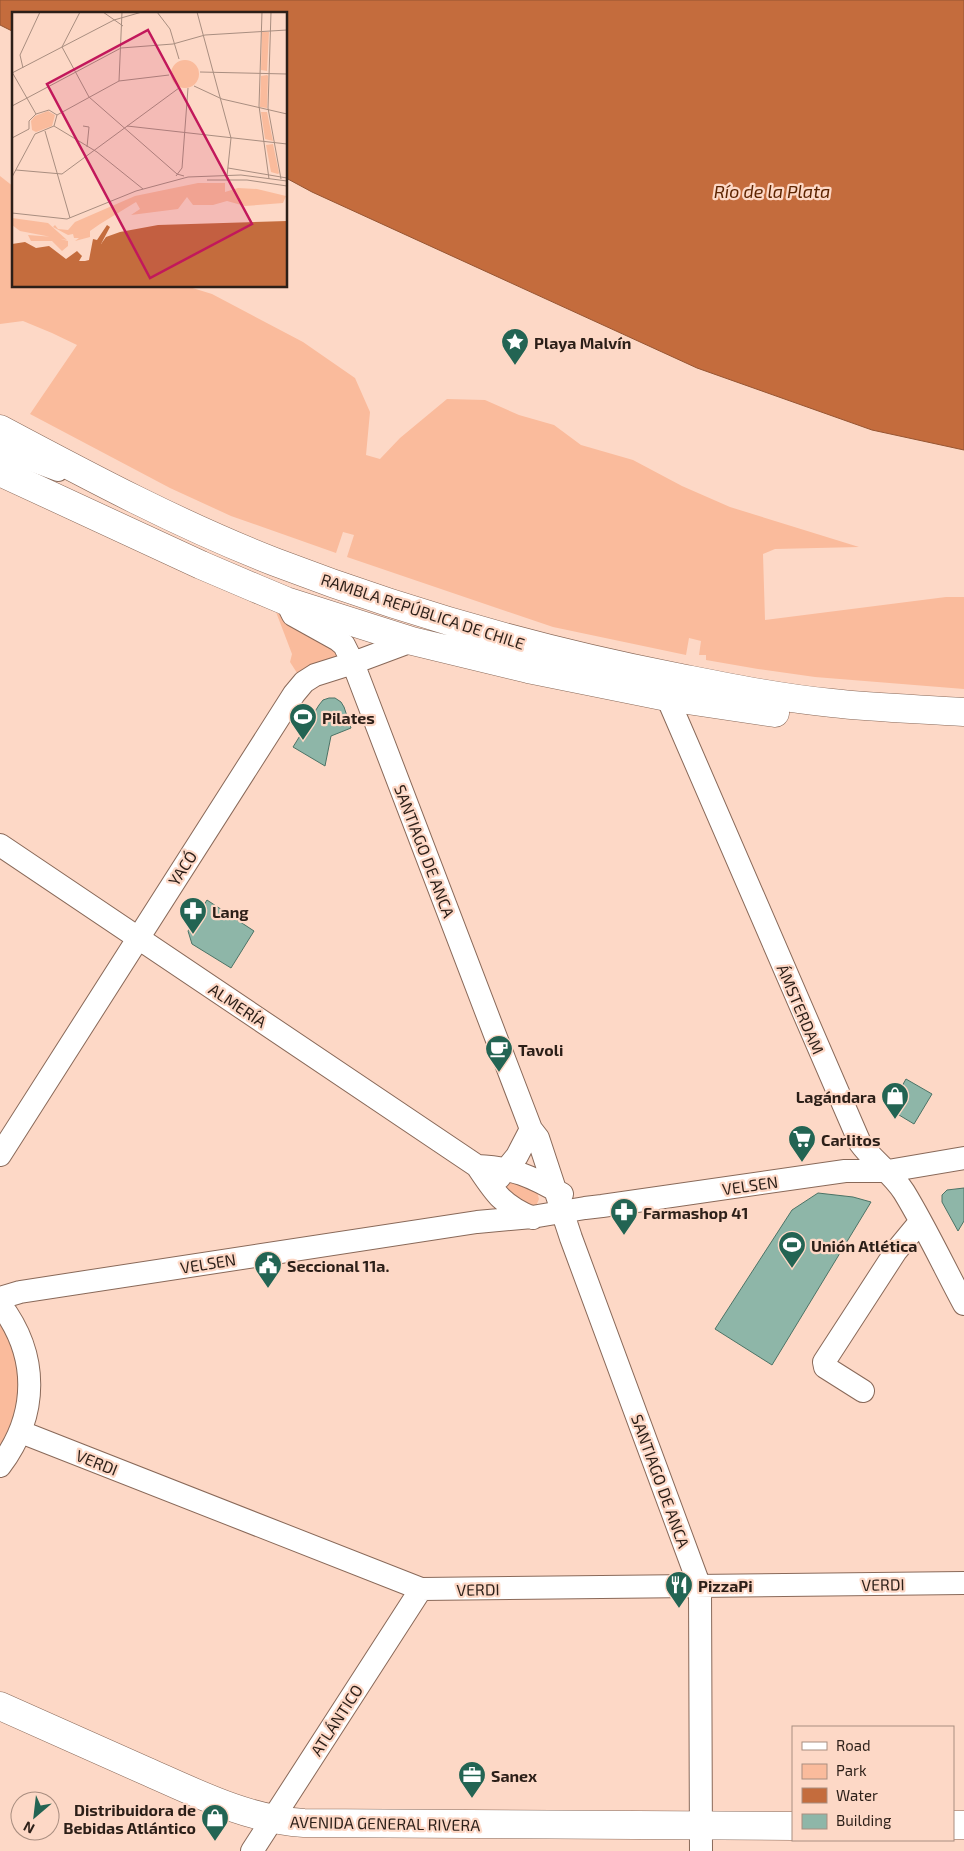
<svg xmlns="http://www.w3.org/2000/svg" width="964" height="1851" font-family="'Exo 2',sans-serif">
  <rect width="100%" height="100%" fill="#fdd8c6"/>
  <path fill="#fabb9c" d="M0 176 14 187V286H186L212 294 248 313 303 342 355 378 370 412 366 455 380 459 400 438 447 399 485 400 519 415 554 425 581 445 633 460 682 486 730 507 859 547 775 549 763 554 765 620 946 597H964V689L815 677 758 669 706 660V655H699L701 641 689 638 686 655 553 627 347 557 354 535 343 532 336 553 231 516 170 488 30 414 77 345 52 333 23 321 0 324Z
    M276 612 343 655 299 676 290 662 292 654Z
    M506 1179 537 1192 539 1199 536 1206 527 1208 503 1185Z
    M0 1320 15 1353 19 1394 15 1414 0 1448Z"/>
  <path fill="#c46c3d" stroke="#965532" d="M0 0H964V450L872 430 697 368 312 192 286 178V14H14V32L0 25Z"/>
  <path fill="#8eb6a8" stroke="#4c7366" d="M329 698H335L341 702 344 707 351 728 331 736 325 766 293 747 319 705 323 700Z
    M207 900 254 931 231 968 192 944 188 931Z
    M906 1079 932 1094 914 1124 889 1109Z
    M964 1188V1221L958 1231 942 1202V1195L947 1190Z
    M818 1193 853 1197 871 1202 772 1365 715 1329 792 1210Z"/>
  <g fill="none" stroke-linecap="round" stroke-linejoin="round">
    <defs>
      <path id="minor" d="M0 451H7L58 470
        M286 601 293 615 338 640 344 645 353 663 531 1129 538 1138 571 1238 700 1587 701 1851
        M667 697 860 1143C873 1161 892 1173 904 1192 926 1228 944 1267 964 1304
        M0 845 477 1166C495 1193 502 1205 533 1218
        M0 1155 294 694 304 682 315 675 353 663 412 641
        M477 1166C511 1167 533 1177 562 1194
        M499 1178 517 1156 531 1129
        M0 1298 20 1292 477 1222 532 1217 585 1208 602 1206 845 1171H888L964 1158
        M0 1304C39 1355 39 1414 0 1466
        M863 1391 825 1367 824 1362 896 1251 920 1222
        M21 1432 421 1589 964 1583
        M252 1851 421 1589"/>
      <path id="major" d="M0 429C90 477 180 525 275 562 405 612 539 650 676 677 727 687 780 698 832 703 876 708 920 709 964 712
        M0 472 201 565 255 588 286 601 412 641 528 669 667 697 775 713
        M0 1706C49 1728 97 1749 146 1771 198 1794 247 1819 304 1823L793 1826
        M953 1825H964"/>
    </defs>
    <use href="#minor" stroke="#896959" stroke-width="24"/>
    <use href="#major" stroke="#896959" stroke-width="29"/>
    <use href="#minor" stroke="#fff" stroke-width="22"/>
    <use href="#major" stroke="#fff" stroke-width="28"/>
  </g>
  <defs>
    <symbol id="sight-pin" viewBox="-11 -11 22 30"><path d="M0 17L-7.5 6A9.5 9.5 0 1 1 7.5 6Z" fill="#236453" stroke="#fdd8c6"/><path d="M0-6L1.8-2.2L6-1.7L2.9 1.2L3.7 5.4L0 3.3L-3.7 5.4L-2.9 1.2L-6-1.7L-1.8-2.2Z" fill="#fff"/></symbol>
    <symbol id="stadium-pin" viewBox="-11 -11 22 30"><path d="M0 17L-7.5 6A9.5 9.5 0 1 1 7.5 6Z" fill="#236453" stroke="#fdd8c6"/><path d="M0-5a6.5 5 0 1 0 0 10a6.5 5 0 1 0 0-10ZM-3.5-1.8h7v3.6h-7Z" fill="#fff"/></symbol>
    <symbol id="pharmacy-pin" viewBox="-11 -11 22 30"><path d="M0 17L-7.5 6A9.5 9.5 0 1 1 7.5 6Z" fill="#236453" stroke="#fdd8c6"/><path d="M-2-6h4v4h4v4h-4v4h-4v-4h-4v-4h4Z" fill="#fff"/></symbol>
    <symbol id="cafe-pin" viewBox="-11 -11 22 30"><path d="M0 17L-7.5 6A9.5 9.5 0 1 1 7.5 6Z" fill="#236453" stroke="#fdd8c6"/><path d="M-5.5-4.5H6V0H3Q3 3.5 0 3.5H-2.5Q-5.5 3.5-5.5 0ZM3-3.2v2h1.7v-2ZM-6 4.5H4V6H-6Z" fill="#fff"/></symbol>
    <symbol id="shop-pin" viewBox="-11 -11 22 30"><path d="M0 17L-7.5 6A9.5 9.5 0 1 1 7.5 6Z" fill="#236453" stroke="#fdd8c6"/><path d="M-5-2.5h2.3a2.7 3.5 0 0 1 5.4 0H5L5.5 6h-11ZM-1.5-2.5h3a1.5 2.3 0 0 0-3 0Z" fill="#fff"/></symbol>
    <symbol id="supermarket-pin" viewBox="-11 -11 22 30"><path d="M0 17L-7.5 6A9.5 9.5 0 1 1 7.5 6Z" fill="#236453" stroke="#fdd8c6"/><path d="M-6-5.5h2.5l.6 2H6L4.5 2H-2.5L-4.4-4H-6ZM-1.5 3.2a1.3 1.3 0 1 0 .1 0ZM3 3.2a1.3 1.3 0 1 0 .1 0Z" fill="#fff"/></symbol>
    <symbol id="civic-pin" viewBox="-11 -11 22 30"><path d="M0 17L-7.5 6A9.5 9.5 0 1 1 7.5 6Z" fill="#236453" stroke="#fdd8c6"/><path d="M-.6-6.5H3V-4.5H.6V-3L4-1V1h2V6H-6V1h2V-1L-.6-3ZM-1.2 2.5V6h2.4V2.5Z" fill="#fff"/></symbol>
    <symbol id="restaurant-pin" viewBox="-11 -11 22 30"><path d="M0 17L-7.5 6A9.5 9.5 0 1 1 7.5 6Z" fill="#236453" stroke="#fdd8c6"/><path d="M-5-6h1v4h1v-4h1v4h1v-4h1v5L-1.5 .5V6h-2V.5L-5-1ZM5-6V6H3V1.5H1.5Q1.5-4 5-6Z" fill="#fff"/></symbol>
    <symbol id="office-pin" viewBox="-11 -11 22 30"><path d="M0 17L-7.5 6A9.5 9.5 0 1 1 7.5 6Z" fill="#236453" stroke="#fdd8c6"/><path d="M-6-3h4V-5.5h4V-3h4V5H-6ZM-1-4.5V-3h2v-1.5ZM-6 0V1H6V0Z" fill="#fff"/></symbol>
  </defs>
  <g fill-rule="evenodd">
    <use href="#sight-pin" x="499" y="326" width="32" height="43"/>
    <use href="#stadium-pin" x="287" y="701" width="32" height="43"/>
    <use href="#pharmacy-pin" x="177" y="895" width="32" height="43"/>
    <use href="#cafe-pin" x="483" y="1033" width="32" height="43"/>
    <use href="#shop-pin" x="879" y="1080" width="32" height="43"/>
    <use href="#supermarket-pin" x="786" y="1123" width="32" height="43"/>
    <use href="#pharmacy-pin" x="608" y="1196" width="32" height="43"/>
    <use href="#stadium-pin" x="776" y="1229" width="32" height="43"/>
    <use href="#civic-pin" x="252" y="1249" width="32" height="43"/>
    <use href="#restaurant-pin" x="663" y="1569" width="32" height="43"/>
    <use href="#office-pin" x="456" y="1759" width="32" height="43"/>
    <use href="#shop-pin" x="199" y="1802" width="32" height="43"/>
  </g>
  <g text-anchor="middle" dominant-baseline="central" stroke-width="4.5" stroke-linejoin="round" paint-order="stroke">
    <g font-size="16" font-weight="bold" fill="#2c1f18" stroke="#fdd8c6" text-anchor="start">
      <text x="534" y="342">Playa Malvín</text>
      <text x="322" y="717">Pilates</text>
      <text x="212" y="911">Lang</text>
      <text x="518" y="1049">Tavoli</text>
      <text x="876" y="1096" text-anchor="end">Lagándara</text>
      <text x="821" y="1139">Carlitos</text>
      <text x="643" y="1212">Farmashop 41</text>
      <text x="811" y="1245">Unión Atlética</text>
      <text x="287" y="1265">Seccional 11a.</text>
      <text x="698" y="1585">PizzaPi</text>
      <text x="491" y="1775">Sanex</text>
      <text x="196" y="1809" text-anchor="end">Distribuidora de<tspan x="196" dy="18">Bebidas Atlántico</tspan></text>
    </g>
    <g font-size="16" fill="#2c1f18" stroke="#fdd8c6">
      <text transform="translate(423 611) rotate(18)">RAMBLA REPÚBLICA DE CHILE</text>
      <text transform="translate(425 851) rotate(69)">SANTIAGO DE ANCA</text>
      <text transform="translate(182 868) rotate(-57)">YACÓ</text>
      <text transform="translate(238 1005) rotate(34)">ALMERÍA</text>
      <text transform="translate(801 1009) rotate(67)">ÁMSTERDAM</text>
      <text transform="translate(750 1185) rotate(-8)">VELSEN</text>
      <text transform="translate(208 1263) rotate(-9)">VELSEN</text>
      <text transform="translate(97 1462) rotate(22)">VERDI</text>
      <text transform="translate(661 1481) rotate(70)">SANTIAGO DE ANCA</text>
      <text transform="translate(883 1584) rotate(-1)">VERDI</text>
      <text transform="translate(478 1589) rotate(-1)">VERDI</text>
      <text transform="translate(336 1720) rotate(-57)">ATLÁNTICO</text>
      <text transform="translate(385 1823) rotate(1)">AVENIDA GENERAL RIVERA</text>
    </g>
    <g font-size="18" font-style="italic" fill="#5d2400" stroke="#fdd8c6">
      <text x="772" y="191">Río de la Plata</text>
    </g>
  </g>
  <g transform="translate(12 12)">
    <rect width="275" height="275" fill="#fdd8c6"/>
    <path d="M250 20H257L255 59 249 58ZM159 62a14 14 0 1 1 28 0a14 14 0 1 1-28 0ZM255 63 256 64 255 96 248 95 249 64ZM36 99 43 103 40 114 24 120 20 118 19 109 23 104ZM249 100H255L261 129 253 127ZM261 132 267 161 266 162 259 160 254 133ZM186 171H213V180L226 176 245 177 274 184 271 191 233 194 215 189 201 193H181L175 185 166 197 119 203 128 197 124 190 88 212 78 219V225L63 229 67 226H62L61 222 56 223 41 215 43 213 46 217 56 218 63 210 123 184ZM0 206 36 211 55 228 8 219 0 213ZM16 223 42 225 56 229V234L50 239 40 229H19Z" fill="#fabb9c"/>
    <path d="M275 209V275H0V232L13 230 24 236 37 234 54 247 65 239 70 244 67 249H73L77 248 81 227 85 228 95 213 98 215 89 232 94 225 108 220 146 213Z" fill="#c46c3d"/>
    <path fill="none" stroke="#a98e80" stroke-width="1" d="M68 0 50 35 77 85 165 162 172 164M91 0 111 14M145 0 158 17 167 47M185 0 219 126 215 164M250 0 247 94 257 167M259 0 256 96 269 167M11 56 8 43 28 0M0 60 24 102M188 60 275 62M0 61 102 8 130 0M107 69 110 0M182 74 210 87 275 102M0 94 109 36 161 32 193 23 275 18M45 103 107 69 157 63M42 114 85 140 131 177M71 114 77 115 75 135M115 114 275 132M17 117V109L24 102 37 98 45 103M33 119 58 206M23 122 42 114 45 103M0 126 17 117M216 156 275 166M4 158 50 162 167 76M164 164 170 156 176 76M0 165 23 122M195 168H235L275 174M0 201 55 207 124 179 176 165 229 163 275 169"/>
    <path fill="#c2185b" fill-opacity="0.15" stroke="#c2185b" stroke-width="2.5" d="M136 18 240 212 138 266 35 72Z"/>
    <rect width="275" height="275" fill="none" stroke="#2c1f18" stroke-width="2.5"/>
  </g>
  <rect x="792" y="1726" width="162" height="115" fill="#fdd8c6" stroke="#a98e80"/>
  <rect x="802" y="1742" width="25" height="8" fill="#ffffff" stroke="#a98e80"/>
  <text x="836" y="1751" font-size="15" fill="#2c1f18">Road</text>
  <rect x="802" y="1764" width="25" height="15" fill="#fabb9c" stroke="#a98e80"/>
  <text x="836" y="1776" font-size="15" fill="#2c1f18">Park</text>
  <rect x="802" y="1788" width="25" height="15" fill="#c46c3d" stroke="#a98e80"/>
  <text x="836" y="1801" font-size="15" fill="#2c1f18">Water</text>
  <rect x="802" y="1814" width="25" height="15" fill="#8eb6a8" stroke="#a98e80"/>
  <text x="836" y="1826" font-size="15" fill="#2c1f18">Building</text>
  <g transform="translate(35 1816) rotate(208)"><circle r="24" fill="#fdd8c6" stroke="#a98e80"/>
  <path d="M0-4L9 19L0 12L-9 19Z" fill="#236453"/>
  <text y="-8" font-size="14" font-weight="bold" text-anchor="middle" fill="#2c1f18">N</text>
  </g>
</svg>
